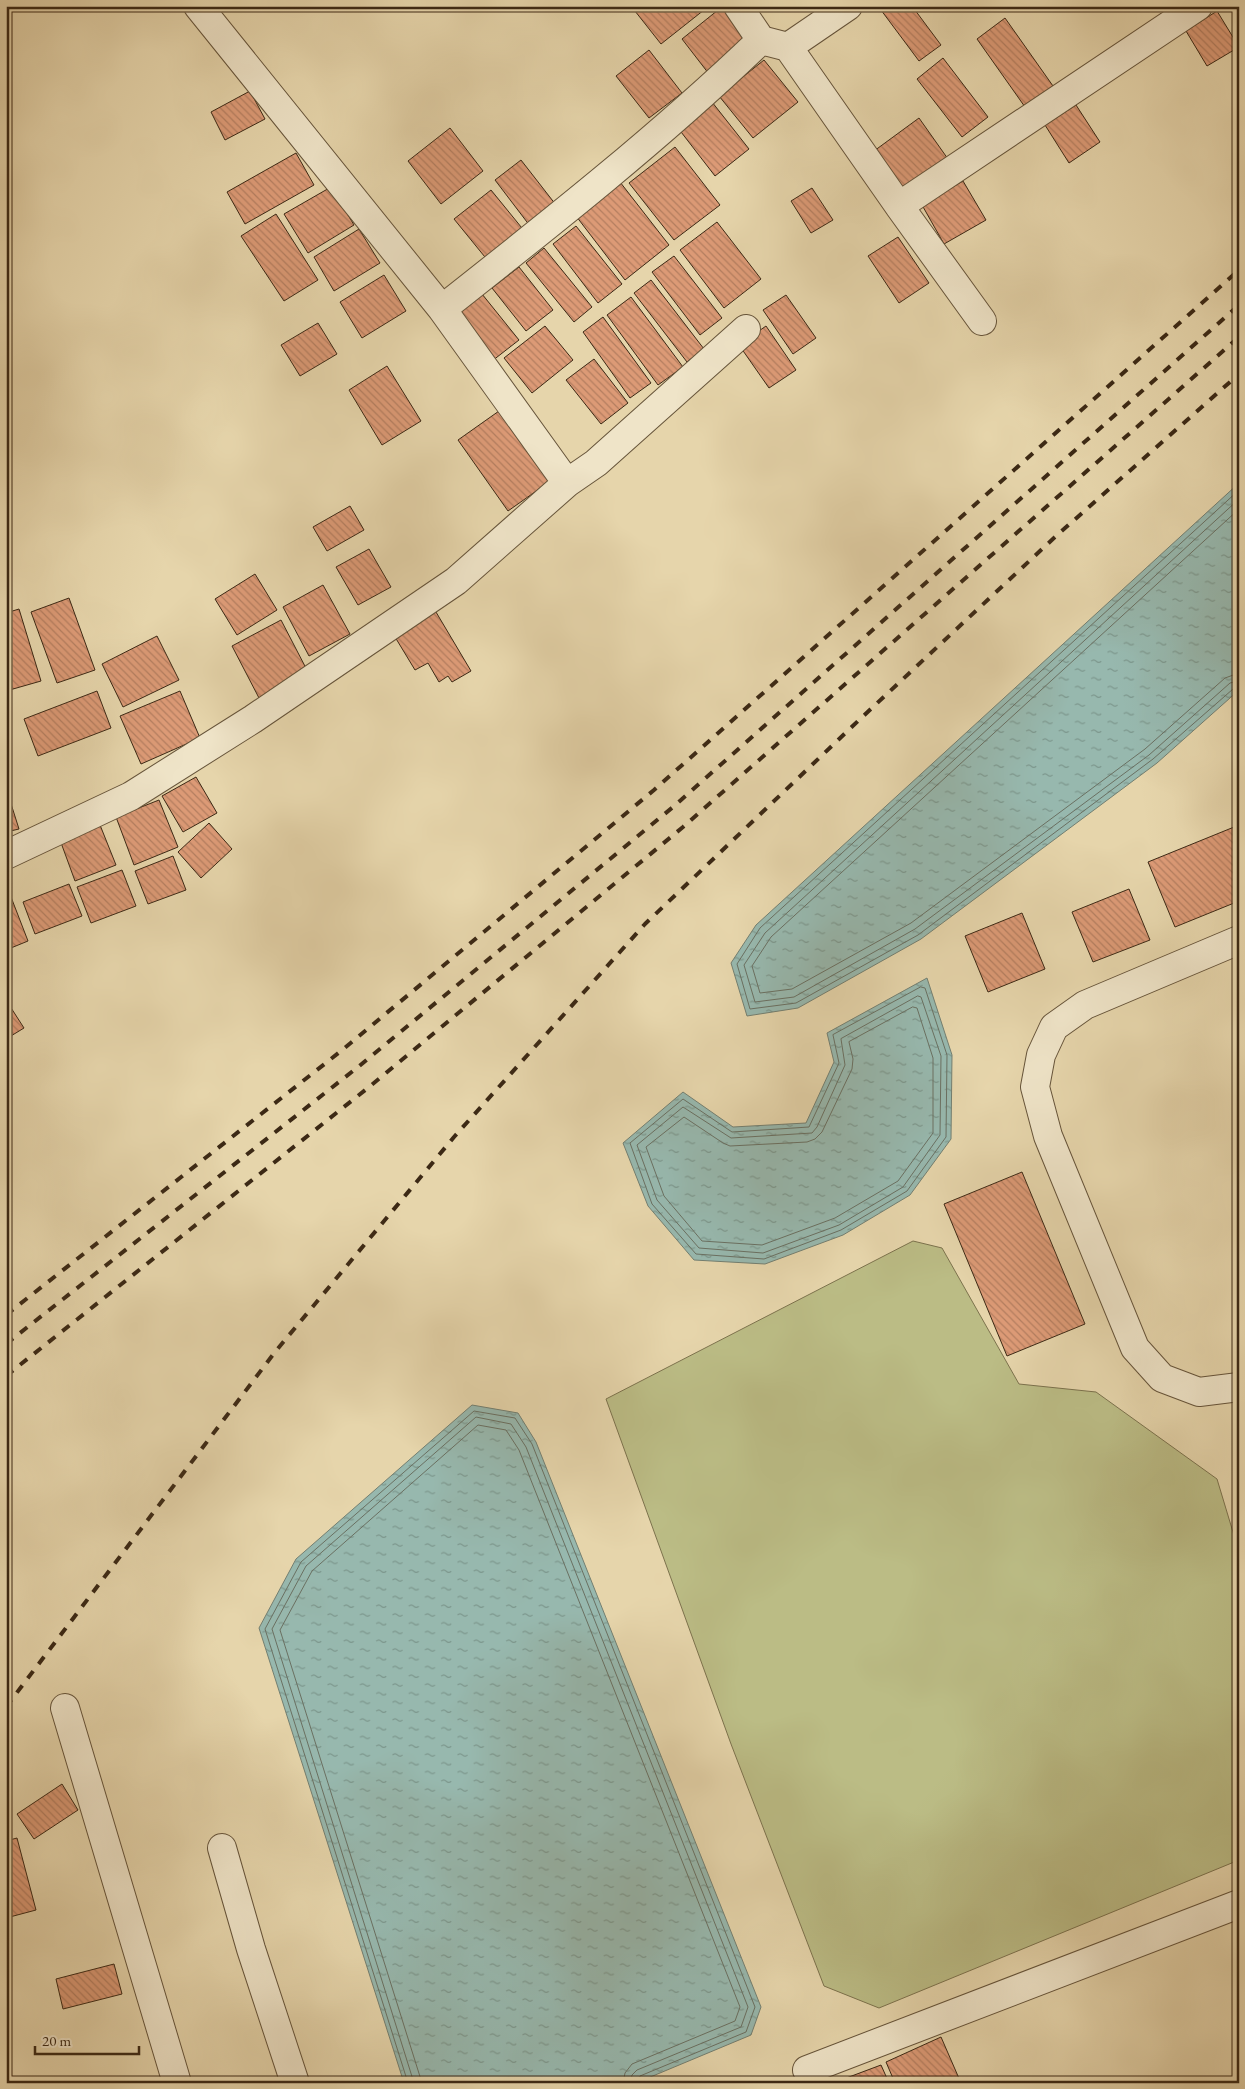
<svg xmlns="http://www.w3.org/2000/svg" width="1245" height="2089" font-family="'EB Garamond',serif">
  <defs>
    <pattern id="water-ripples" width="26" height="14" patternUnits="userSpaceOnUse" patternTransform="scale(1.25)"><rect width="26" height="14" fill="#97b8ae"/><path d="M2 4q2-2 4 0t4 0M15 11q2-2 4 0t4 0" fill="none" stroke="#7c968c"/></pattern>
    <pattern id="building-back-hatch" width="6" height="6" patternUnits="userSpaceOnUse" patternTransform="scale(1.25)"><rect width="6" height="6" fill="#dc9a76"/><path d="M-1 5l2 2M0 0l6 6M5-1l2 2" fill="none" stroke="#b47e60"/></pattern>
  </defs>
  <rect width="100%" height="100%" fill="#e6d5ab"/>
  <filter id="stains"><feTurbulence type="fractalNoise" baseFrequency=".004" numOctaves="4"/><feColorMatrix values="0 0 0 0 .2 0 0 0 0 .09 0 0 0 0 .02 0 0 0 .5 -.17"/></filter>
  <radialGradient id="worn" r=".72"><stop offset=".6" stop-color="#630" stop-opacity="0"/><stop offset="1" stop-color="#630" stop-opacity=".3"/></radialGradient>
  <path fill="#bbbc85" stroke="#7c724d" d="M913 1241 942 1248 1019 1384 1096 1392 1217 1479 1239 1552V1860L879 2008 824 1986 731 1744 606 1399Z"/>
  <path fill="url(#water-ripples)" stroke="#737f71" d="M1239 483V690L1157 763 921 939 798 1008 747 1016 731 963 756 925Z
    M927 978 952 1055 951 1139 910 1195 843 1235 765 1264 694 1260 648 1206 623 1143 683 1092 733 1127 806 1123 834 1062 827 1033Z
    M472 1405 518 1413 536 1442 761 2007 751 2035 636 2083H404L259 1628 296 1559Z"/>
  <g fill="none" stroke-linecap="round" stroke-linejoin="round">
    <path stroke="#6a7062" stroke-width="1" d="M1239 490 760 928 737 964 750 1009 796 1003 918 935 1153 759 1233 689 1239 687
      M1239 499 765 933 744 965 755 1002 794 997 915 929 1149 755 1230 683 1239 681
      M1239 509 771 937 752 966 760 993 792 989 911 923 1145 749 1225 678 1239 673
      M921 987 925 988 947 1055 946 1137 907 1191 841 1230 764 1259 696 1254 652 1204 630 1143 683 1099 732 1132 809 1127 839 1063 833 1035Z
      M918 996 921 997 941 1056 940 1135 903 1187 839 1225 763 1253 699 1248 657 1200 637 1145 683 1107 731 1138 812 1133 817 1127 845 1065 841 1039Z
      M913 1007 917 1008 933 1058V1133L898 1181 835 1218 762 1245 702 1241 664 1196 646 1147 684 1117 723 1143 730 1146 807 1142 815 1139 822 1132 852 1069 853 1059 849 1042Z
      M408 2083 265 1629 301 1562 474 1411 515 1418 532 1444 755 2007 746 2032 640 2076 637 2083
      M414 2083 272 1629 306 1566 476 1417 511 1424 526 1447 748 2007 741 2027 637 2070 632 2075 630 2083
      M422 2083 280 1630 312 1571 478 1425 506 1430 519 1450 740 2007 735 2021 632 2064 625 2073 623 2083"/>
  </g>
  <path fill="url(#building-back-hatch)" stroke="#3c2915" d="M631 6H709L661 44Z
    M723 6H726L752 40 709 74 682 39Z
    M878 6H912L941 45 919 61Z
    M1217 11 1239 47 1207 66 1186 31Z
    M1005 18 1053 86 1025 107 977 39Z
    M649 50 682 93 649 118 616 76Z
    M943 58 988 117 962 137 917 79Z
    M764 60 798 102 753 138 719 96Z
    M250 91 265 119 225 140 211 112Z
    M712 102 749 149 715 176 678 128Z
    M1076 105 1100 142 1069 163 1045 125Z
    M919 118 948 159 902 191 874 151Z
    M450 128 483 171 441 204 408 161Z
    M675 147 720 205 674 240 629 183Z
    M296 153 314 185 245 224 227 192Z
    M521 160 556 205 530 226 495 180Z
    M963 181 986 220 944 244 922 205Z
    M620 182 669 245 625 280 576 216Z
    M331 187 354 225 308 253 284 214Z
    M812 188 833 220 811 233 791 201Z
    M491 190 526 233 489 262 454 219Z
    M276 214 318 280 284 301 241 236Z
    M717 222 761 279 724 308 680 250Z
    M576 226 622 284 598 303 553 244Z
    M359 229 380 263 334 291 314 257Z
    M898 237 929 283 899 303 868 256Z
    M544 248 592 307 574 322 526 263Z
    M674 256 722 318 700 335 652 272Z
    M519 267 553 310 526 331 492 288Z
    M384 275 406 311 362 338 340 302Z
    M651 280 704 349 687 362 634 293Z
    M482 294 519 340 492 361 455 315Z
    M786 295 816 338 793 354 763 310Z
    M631 297 683 367 658 385 607 315Z
    M603 317 651 383 630 398 583 332Z
    M318 323 337 354 300 376 281 345Z
    M545 326 573 360 532 393 504 358Z
    M766 326 796 370 769 388 739 345Z
    M594 359 628 403 601 424 566 380Z
    M387 366 421 421 382 445 349 390Z
    M499 411 549 482 508 511 458 440Z
    M350 506 364 530 327 551 313 527Z
    M369 549 391 587 358 605 336 567Z
    M255 574 277 610 237 635 215 599Z
    M323 585 350 634 309 656 283 607Z
    M69 598 95 670 57 683 31 612Z
    M433 607 471 671 452 682 448 676 439 682 428 663 415 670 392 632Z
    M19 609 41 681 6 691V613Z
    M281 620 308 672 259 698 232 646Z
    M157 636 179 680 123 707 102 664Z
    M97 691 111 728 38 756 24 719Z
    M180 691 200 738 141 764 120 716Z
    M196 777 217 813 183 832 162 796Z
    M6 788 19 829 6 832Z
    M159 800 178 847 134 865 116 817Z
    M209 823 232 849 201 878 178 852Z
    M100 825 116 865 75 881 60 840Z
    M1239 825V901L1175 927 1148 862Z
    M173 856 186 890 148 904 135 871Z
    M122 870 136 906 91 923 77 887Z
    M69 884 82 916 35 934 23 902Z
    M1129 889 1150 940 1093 962 1072 912Z
    M11 897 28 941 6 950V898Z
    M1022 913 1045 969 988 992 965 936Z
    M6 1000 24 1028 6 1039Z
    M1022 1172 1085 1324 1007 1356 944 1204Z
    M62 1784 78 1810 34 1839 17 1814Z
    M17 1838 36 1910 6 1918V1841Z
    M114 1964 122 1994 63 2009 56 1979Z
    M941 2037 961 2083H895L886 2062Z
    M881 2065 889 2083H842L841 2080Z"/>
  <g fill="none" stroke-linecap="round" stroke-linejoin="round">
    <defs>
      <path id="minor" d="M738 6 761 40 788 47 899 206 1198 6
        M788 47 848 6
        M899 206 982 321
        M442 309C551 223 660 137 761 40
        M567 483 596 463 746 329
        M6 855 131 796 253 719 456 581 567 483 442 309 198 6
        M1239 940 1085 1005 1054 1027 1041 1055 1035 1087 1048 1136 1135 1348 1162 1378 1199 1392 1239 1387
        M65 1708 177 2083
        M222 1848 251 1949 295 2083
        M807 2070 1239 1904"/>
    </defs>
    <use href="#minor" stroke="#66543a" stroke-width="30"/>
    <use href="#minor" stroke="#efe4c8" stroke-width="28"/>
    <path stroke="#3c2915" stroke-width="4" stroke-dasharray="9 9" stroke-linecap="butt" d="M6 1315 341 1051 654 790 1239 270
      M6 1344 358 1067 673 807 1239 305
      M6 1376 369 1087 683 827 1239 337
      M6 1707 275 1352 454 1137 645 924 858 721 1055 537 1239 374"/>
  </g>
  <rect width="1245" height="2089" fill="none" stroke="#e6d5ab" stroke-width="25"/>
  <rect x="8" y="8" width="1230" height="2074" fill="none" stroke="#3c2915" stroke-width="2.5"/>
  <rect x="12" y="12" width="1220" height="2064" fill="none" stroke="#3c2915"/>
  <path d="M35 2046v8h104v-8" fill="none" stroke="#3c2915" stroke-width="2.5"/>
  <text x="42" y="2046" font-size="15" fill="#3c2915" stroke="#efe4c8" stroke-width="4" paint-order="stroke">20 m</text>
  <rect width="100%" height="100%" filter="url(#stains)"/>
  <rect width="100%" height="100%" fill="url(#worn)"/>
</svg>
